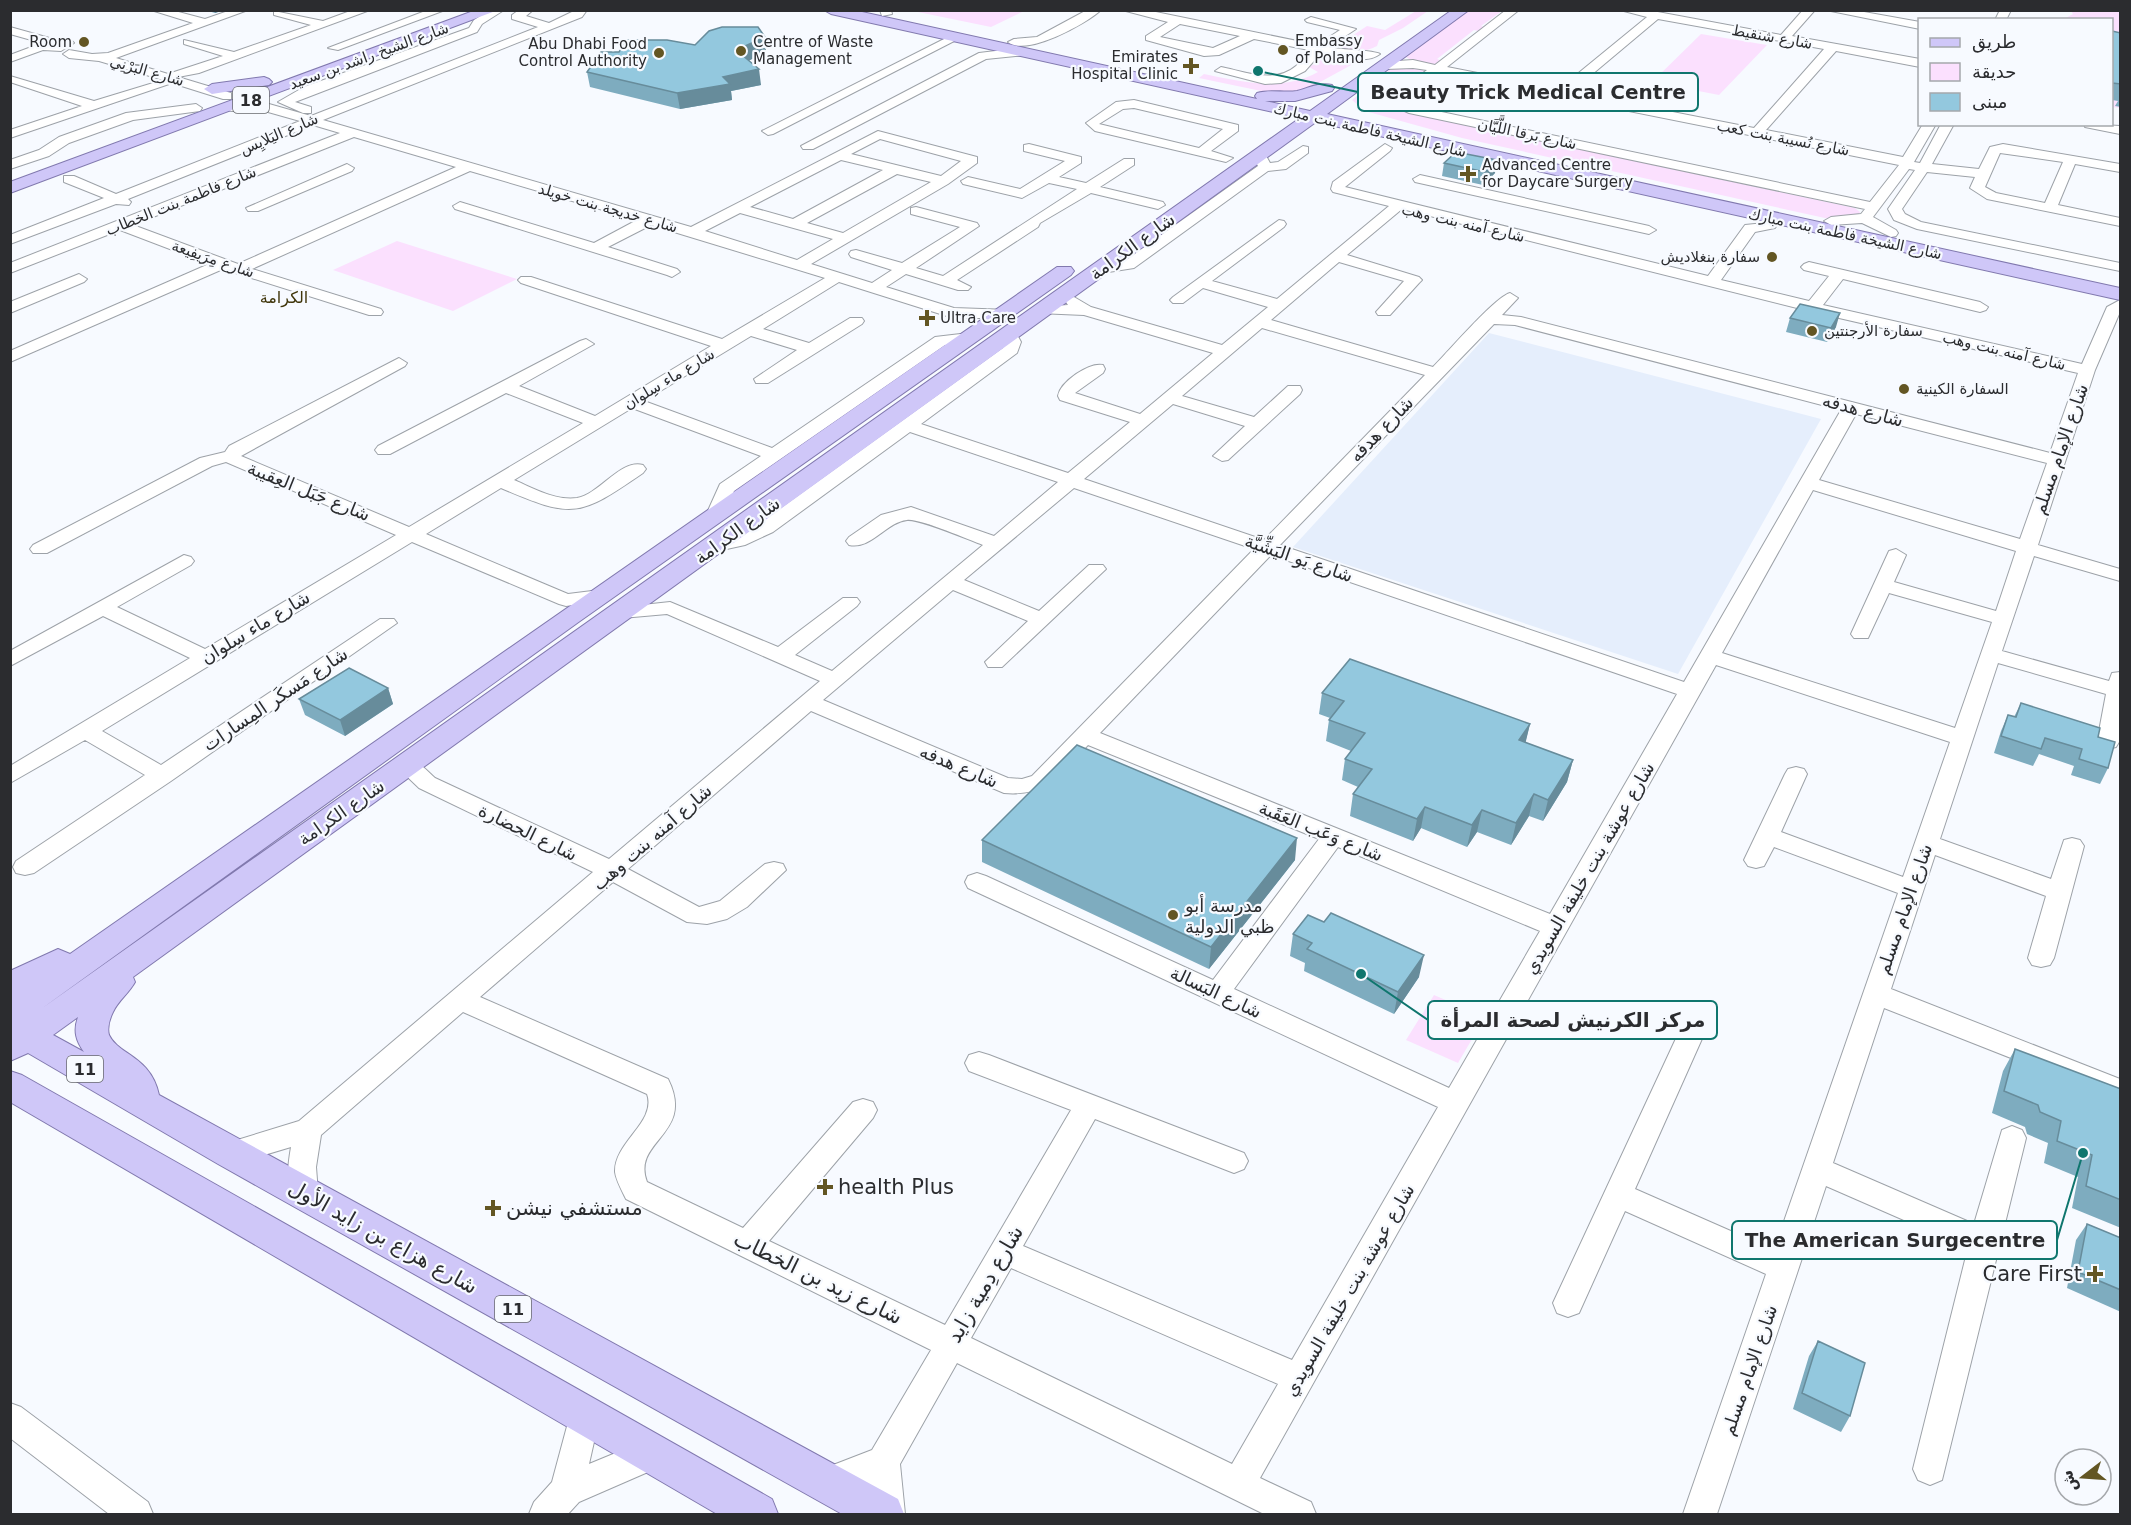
<svg xmlns="http://www.w3.org/2000/svg" width="2131" height="1525" font-family="'DejaVu Sans',Vazirmatn,sans-serif">
  <rect width="100%" height="100%" fill="#f7faff"/>
  <path fill="#e5eefc" d="M1489 333 1821 419 1678 674 1293 547Z"/>
  <path fill="#fbe0fe" d="M913 11H1024L991 27Z
    M1416 11H1428L1403 28 1379 40 1377 46C1362 54 1350 50 1335 47L1367 26 1385 30Z
    M1468 11H1502L1481 26 1487 28 1482 32 1474 30 1437 59 1443 61C1433 68 1416 64 1406 57Z
    M2071 11H2120V108L2112 107V20H2062L2073 14Z
    M1701 34 1767 45 1719 95 1652 82Z
    M1324 52 1344 56 1353 64 1302 92 1275 94 1199 78 1204 74C1243 82 1282 92 1318 72L1309 67 1316 63 1312 58 1316 53Z
    M1394 66 1423 69 1426 72 1390 100 1391 106 1398 110 1855 208 1860 212 1859 217 1834 220 1462 138 1365 111 1352 100Z
    M397 241 517 279 453 311 333 270Z
    M1434 995 1485 1017 1458 1063 1406 1040Z"/>
  <g fill="none" stroke-linecap="round" stroke-linejoin="round">
    <defs>
      <path id="minor" d="M151 10H171L205 19 231 10H248L116 58 168 74 223 56 184 44V40L234 52 311 25 274 15V11L323 21 353 10H370L199 73 178 77 231 93V99H223L172 83 10 138V130L82 106 10 82V76L94 101 163 80 99 61 69 58 63 54 69 50 92 54 108 53 193 23Z
        M428 10H445L338 50 328 48Z
        M490 10H504L482 24 477 32 295 102 311 107V113H303L278 102 304 87 469 28 474 20Z
        M519 10H533L526 16 549 23 576 10H587L582 17 323 120 691 227 878 131 977 157V163L948 184 811 264 872 283 892 270 851 257 849 254 851 251 856 250 902 263 960 227 911 214V208L916 207 977 223 979 226 916 268 943 276 1077 189 1049 183 1022 198 963 184 961 181 968 177 1020 189 1065 161 1024 151V145L1029 144 1081 157V163L1059 177 1086 183 1124 159H1134V165L1100 187 1163 202 1165 205 1158 209 1091 193 1040 223 1038 227 957 280 971 287 968 290H958L906 274 886 287 954 308 1010 310 1012 313 1010 316 1004 318H953L839 282 763 329 809 343 850 318H862L864 321 862 324 768 383H756L754 379 797 350 751 336 644 401 772 448 935 337 969 333 977 338 969 343 945 345 734 491 724 515 715 521 706 515 720 484 761 456 632 408 514 480C533 488 555 501 577 498 600 494 620 459 643 465L646 469 643 473C579 517 573 519 501 488L426 534 568 594 600 590 607 592 610 596 607 600 566 606 559 604 412 542 102 731 161 765 380 619H394L397 623 171 781 34 873 25 875 16 873 13 867 16 861 145 775 85 740 10 783V766L190 658 103 616 10 666V651L184 555 191 557 194 561 191 565 117 607 205 649 396 535 226 462 212 466 47 553H33L30 549 33 545 200 458 225 452 229 446 399 358 407 363 405 366 241 456 409 527 583 423 506 393 390 454H378L375 450 378 446 580 341 586 339 594 344 519 386 595 416 711 346 521 283 518 280 521 277H531L722 339 825 278 651 225 608 247 677 269 680 272 672 277 667 275 455 209 453 206 460 202 594 243 637 220 470 171 252 269 381 309 383 312 381 315H369L223 269 10 362V351L209 264 120 230 10 273V263L340 133 313 125 128 199 131 202 129 205 116 204 10 244V235L104 198 64 182V176H74L116 194 300 121 261 110 232 111 228 110V104L262 102 311 116 538 27 512 19V15ZM354 137 456 167 238 264 133 225ZM880 139 961 161 941 176 851 154ZM841 160 883 170 793 219 750 207ZM897 174 931 182 843 233 807 223ZM740 213 833 239 797 260 705 231Z
        M880 10H891L892 14 882 16Z
        M1087 10H1101C1086 24 1026 57 1008 42L1014 39 1037 37Z
        M1122 10H1146L1317 45 1340 30 1307 22 1305 20 1311 17 1356 29 1329 47C1341 50 1374 50 1380 54 1366 65 1337 56 1321 53L1305 71 1281 83 1265 84 1215 71 1221 67C1246 72 1275 84 1296 66 1301 62 1304 55 1309 50L1254 39 1219 55 1204 56 1146 40V36L1168 22ZM1180 24 1240 36 1213 48 1160 37Z
        M1506 10H1519L1447 67 1559 89 1647 17 1620 10H1647L1781 35 1803 10H1815L1792 36 1920 59V67L1836 51 1766 130 1903 157 1923 124H1936L1914 162 1920 163 1941 124H1954L1932 164 1979 169 1990 147 2003 144 2120 164V172L2075 164 2058 205 2120 218V226L1987 199 1970 188 1975 177 1927 172 1902 209 1905 214 1921 222 2120 263V271L1917 229 1894 220 1888 209 1915 170 1909 169 1873 217 1896 230 1898 233 1896 236 1891 237 1862 223 1831 225 1824 221 1831 217 1861 214 1865 209 1409 113 1396 107 1391 99 1393 96 1427 70 1413 68 1386 69 1382 68V62L1413 60 1435 65ZM1658 19 1824 49 1754 128 1571 92ZM1439 73 1899 165 1870 202 1413 106 1405 102ZM2000 153 2063 162 2045 203 1996 193 1985 187Z
        M1826 10H1853L1920 22V29Z
        M2000 10H2011L2006 20H1995Z
        M10 27 53 39 72 41 74 43 61 51 43 50 10 62V55L42 43 10 34Z
        M954 34 960 37 958 39 773 134 768 135 762 131Z
        M1021 48 1025 49V55L986 59 813 149H803L801 146 979 53Z
        M1134 100 1238 125V131L1211 151 1233 158 1226 162 1095 131 1086 123 1116 102ZM1134 108 1223 129 1199 148 1099 124 1123 109Z
        M196 104 202 108 200 111 133 120 69 143 49 156 10 169V160L39 150 59 137 126 113Z
        M2084 124 2120 126V134L2085 127Z
        M1385 144 1392 148 1390 151 1345 187 1708 276 1745 225 1775 222 1777 225 1775 228 1755 232 1721 280 1809 301 1829 276 1804 270 1801 267 1804 264 1809 262 1980 302 1988 307 1986 310 1980 312 1843 279 1823 305 2082 364 2107 307 2120 300V312L2095 370 2038 545 2120 569V581L2034 556 2002 651 2109 681 2112 673 2120 672 2119 742 2116 747 2108 749 2100 747 2097 742 2106 694 1998 663 1940 839 2051 879 2064 840 2072 838 2080 840 2084 846 2054 958 2050 965 2041 967 2032 965 2028 958 2046 896 1935 855 1891 989 2120 1079V1101L1884 1008 1833 1163 1974 1224 2002 1130 2012 1126 2022 1130 2026 1138 1942 1480 1930 1485 1918 1480 1913 1469 1968 1248 1826 1186 1717 1514H1683L1766 1274 1625 1211 1579 1313 1568 1317 1557 1313 1553 1303 1679 1032 1683 1025 1692 1022 1701 1025 1705 1032 1635 1189 1774 1250 1898 893 1774 847 1764 866 1756 868 1748 866 1744 860 1785 774 1788 769 1796 767 1804 769 1807 774 1781 832 1903 877 1950 742 1716 665 1260 1478 1311 1502 1316 1514H1264L957 1363 900 1464 905 1514H871L868 1483 827 1499 815 1494 810 1483 815 1472 872 1450 931 1350 626 1199C622 1191 616 1180 615 1172 614 1142 657 1122 647 1094L463 1012 321 1135 316 1167 318 1193 314 1202 304 1205 294 1202C285 1184 288 1165 291 1147L231 1165 221 1161 217 1153 221 1145 299 1121 593 872 419 788 396 766 399 761C415 756 424 768 435 778L609 859 820 681 667 614 622 618 615 616 612 612 615 608 670 602 778 647 843 598H857L860 602 857 606 795 655 832 671 983 545C969 540 919 518 907 520 886 522 871 550 849 545L846 541 849 537 881 515 911 507 994 536 1058 482 910 432 773 532 745 545 713 552 703 546 706 542 732 536 759 524 1003 348 1005 342 1001 334 1009 329 1015 331 1021 342 1017 353 921 424 1068 473 1130 422 1060 400 1058 396C1060 382 1089 362 1103 365L1105 369 1103 373 1075 393 1140 414 1213 353 1084 315 1038 313 1036 310 1038 307 1068 305 1066 302 1068 299 1074 297 1091 307 1222 345 1268 307 1203 288 1183 303H1173L1170 300 1173 297 1279 220 1284 221 1286 224 1284 227 1212 281 1277 299 1389 206 1333 192 1331 189 1333 182ZM1402 209 1813 312 2078 373 2050 453 1521 317 1502 315 1518 298 1510 293C1495 297 1448 352 1433 367L1271 320 1339 262 1404 281 1376 312 1378 315H1390L1419 283 1422 280 1419 277 1347 255ZM1494 324 1515 325 1841 410 1684 682 1280 545ZM1262 328 1425 375 1264 540 1084 479 1173 404 1245 426 1213 456 1222 461 1228 460 1300 394 1302 390 1300 386H1288L1254 417 1182 396ZM1856 414 2047 463 2020 539 1819 480ZM1074 488 1254 549 1032 776 1022 779 1008 778 823 700 953 590 1028 621 985 662 988 667H1002L1106 569 1103 565H1089L1039 611 964 580ZM1813 490 2016 551 1996 611 1894 582 1906 555 1896 549 1889 551 1851 634 1854 638H1868L1889 593 1992 622 1955 728 1722 653ZM1271 555 1677 694 1550 914 1100 733ZM811 711 1004 793C1047 797 1061 773 1088 745L1319 839 1213 980 986 876 977 873 968 876 965 882 968 888 1438 1107 1292 1360 1023 1246 1095 1119 1234 1173 1244 1169 1248 1161 1244 1153 989 1055 979 1052 969 1055 965 1063 969 1071 1071 1110 945 1325 769 1241 873 1118 877 1110 873 1102 863 1099 853 1102 743 1228 647 1182C631 1140 696 1135 668 1079L480 997 613 882 687 922 707 924 727 919 747 907 786 870 783 864 774 862 765 864 720 901 699 907 628 869ZM1338 847 1540 931 1449 1088 1234 989ZM1011 1268 1278 1384 1232 1464 971 1338Z
        M1303 146 1308 147V153L1286 169 1268 171 1134 268 1102 273 1094 268 1102 263 1125 261 1258 166 1252 155 1254 152H1264L1270 163 1278 162Z
        M347 164 354 168 352 171 258 211H248L246 208Z
        M1420 175 1649 226 1656 230 1649 234 1415 182 1413 179Z
        M79 274 87 279 84 282 10 313V302Z
        M584 1400 595 1404 600 1415 589 1464 652 1438 664 1443 668 1454 664 1465 579 1502 568 1514H529L534 1502 552 1482 573 1404Z
        M10 1403 21 1407 148 1502 153 1514H109L10 1438Z"/>
      <path id="major" d="M476 10H498L10 193V182Z
        M824 10H853L1257 99 1255 96 1257 93C1270 89 1284 93 1297 91 1308 88 1320 82 1332 85L1334 88 1332 91 1295 101H1265L1310 111 1452 10H1469L1327 114 2120 288V300L1316 122 133 977 135 982C129 993 118 1001 113 1012 110 1018 107 1028 109 1035 118 1055 151 1056 159 1095L898 1499 904 1514H842L218 1164 28 1053 10 1061V971L58 949 70 954 1057 267H1071L1074 271 1071 275 580 621 41 1009 1300 118 831 14ZM78 1017C73 1031 76 1041 84 1052L53 1035Z
        M264 77 269 79 272 82 269 85 212 94 204 89 212 84Z
        M10 1071 22 1075 772 1499 778 1514H717L10 1102Z"/>
    </defs>
    <use href="#minor" stroke="#9da2a8" stroke-width="2"/>
    <use href="#major" stroke="#8179ae" stroke-width="2"/>
    <use href="#minor" fill="#fff" fill-rule="evenodd"/>
    <use href="#major" fill="#cfc7f8" fill-rule="evenodd"/>
  </g>
  <path fill="#7eacbf" d="M205 10H224L215 13Z
    M2112 31 2121 33V107L2115 106 2118 101 2112 100Z
    M695 45 766 52 748 61 761 85 731 91 732 100 680 109 590 87 587 72 619 52Z
    M1444 163 1495 173 1483 185 1442 176Z
    M1790 318 1836 327 1827 342 1786 332Z
    M388 688 393 704 345 736 305 715 299 699Z
    M1322 693 1530 724 1525 743 1573 760 1567 782 1543 821 1529 816 1511 845 1477 832 1467 847 1421 828 1413 841 1350 816 1353 794 1358 787 1342 780 1345 759 1351 751 1326 741 1329 720 1330 718 1319 714Z
    M2021 703 2098 737 2108 768 2100 784 2071 775 2074 766 2039 754 2033 766 1994 753 2001 731 2008 715 2014 717Z
    M982 840 1295 860 1209 969 982 862Z
    M1293 934 1419 977 1394 1014 1304 971 1305 963 1290 956Z
    M2015 1049 2121 1089V1228L2072 1208 2078 1177 2044 1163 2048 1143 2027 1134 2025 1127 1992 1113 2003 1071Z
    M2087 1224 2121 1238V1312L2067 1288 2076 1240Z
    M1818 1341 1850 1416 1841 1432 1793 1409 1809 1356Z"/>
  <path fill="#678c9b" d="M214 10H224L215 13Z
    M765 37 766 52 738 66 736 50Z
    M759 69 761 85 731 91 732 100 680 109 677 93 723 77Z
    M1497 160 1495 173 1483 185 1485 172Z
    M1840 313 1836 327 1827 342 1831 328Z
    M388 688 393 704 345 736 340 720Z
    M1530 724 1525 745 1519 740Z
    M1573 760 1567 782 1543 821 1548 800Z
    M1534 794 1529 816 1511 845 1516 823Z
    M1425 807 1421 828 1413 841 1417 819Z
    M1482 810 1477 832 1467 847 1472 825Z
    M1297 838 1295 860 1209 969 1211 947Z
    M1424 955 1419 977 1394 1014 1398 992Z"/>
  <path fill="#93c8de" stroke="#678c9b" stroke-width="1.5" d="M722 27H758L765 37 736 50 759 69 723 77 730 84 677 93 587 72 601 52H619L627 40H667L695 45 709 31Z
    M2112 31 2121 33V84L2112 83Z
    M1456 152 1497 160 1485 172 1444 163Z
    M1800 304 1840 313 1831 328 1790 318Z
    M1350 659 1530 724 1519 740 1573 760 1548 800 1534 794 1516 823 1482 810 1472 825 1425 807 1417 819 1353 794 1372 769 1345 759 1365 733 1329 720 1344 701 1322 693Z
    M349 668 388 688 340 720 299 699Z
    M2021 703 2100 728 2098 737 2115 742 2108 768 2079 759 2082 749 2045 738 2041 749 2001 736 2008 715 2016 717Z
    M1077 745 1297 838 1211 947 982 840Z
    M1331 913 1424 955 1398 992 1307 949 1312 943 1293 934 1308 915 1324 922Z
    M2015 1049 2121 1089V1200L2086 1186 2092 1155 2057 1141 2061 1121 2040 1112 2038 1105 2004 1091Z
    M2087 1224 2121 1238V1290L2078 1272Z
    M1818 1341 1865 1363 1850 1416 1802 1393Z"/>
  <g fill="#635623" stroke="#f7faff" stroke-width="2">
    <circle cx="84" cy="42" r="6"/>
    <circle cx="1283" cy="50" r="6"/>
    <circle cx="741" cy="51" r="6"/>
    <circle cx="659" cy="53" r="6"/>
    <path d="M1188 57h6v6h6v6h-6v6h-6v-6h-6v-6h6z"/>
    <path d="M1465 165h6v6h6v6h-6v6h-6v-6h-6v-6h6z"/>
    <circle cx="1772" cy="257" r="6"/>
    <path d="M924 309h6v6h6v6h-6v6h-6v-6h-6v-6h6z"/>
    <circle cx="1812" cy="331" r="6"/>
    <circle cx="1904" cy="389" r="6"/>
    <circle cx="1173" cy="915" r="6"/>
    <path d="M822 1178h6v6h6v6h-6v6h-6v-6h-6v-6h6z"/>
    <path d="M490 1199h6v6h6v6h-6v6h-6v-6h-6v-6h6z"/>
    <path d="M2092 1265h6v6h6v6h-6v6h-6v-6h-6v-6h6z"/>
  </g>
  <g text-anchor="middle" dominant-baseline="central" stroke-width="4.5" stroke-linejoin="round" paint-order="stroke">
    <g font-size="15" fill="#2b2c2f" stroke="#f7faff">
      <text transform="translate(1772 37) rotate(10)">شارع شنقيط</text>
      <text transform="translate(369 56) rotate(-20)">شارع الشيخ راشد بن سعيد</text>
      <text transform="translate(147 71) rotate(16)">شارع البَرْنِي</text>
      <text transform="translate(1370 130) rotate(13)">شارع الشيخة فاطمة بنت مبارك</text>
      <text transform="translate(279 134) rotate(-23)">شارع اليَلايِس</text>
      <text transform="translate(1527 134) rotate(12)">شارع بَرقا اللَّيَّان</text>
      <text transform="translate(1783 138) rotate(11)">شارع نُسيبة بنت كعب</text>
      <text transform="translate(181 201) rotate(-22)">شارع فاطمة بنت الخطاب</text>
      <text transform="translate(608 208) rotate(16)">شارع خديجة بنت خويلد</text>
      <text transform="translate(1463 223) rotate(13)">شارع آمنه بنت وهب</text>
      <text transform="translate(1845 234) rotate(12)">شارع الشيخة فاطمة بنت مبارك</text>
      <text transform="translate(213 259) rotate(19)">شارع مِرَيفِيعة</text>
      <text transform="translate(2004 351) rotate(13)">شارع آمنه بنت وهب</text>
      <text transform="translate(669 379) rotate(-31)">شارع ماء سِلوان</text>
    </g>
    <g font-size="15" fill="#2b2c2f" stroke="#f7faff" text-anchor="start">
      <text x="1295" y="41">Embassy<tspan x="1295" dy="17">of Poland</tspan></text>
      <text x="72" y="42" text-anchor="end">Room</text>
      <text x="753" y="42">Centre of Waste<tspan x="753" dy="17">Management</tspan></text>
      <text x="647" y="44" text-anchor="end">Abu Dhabi Food<tspan x="647" dy="17">Control Authority</tspan></text>
      <text x="1178" y="57" text-anchor="end">Emirates<tspan x="1178" dy="17">Hospital Clinic</tspan></text>
      <text x="1482" y="165">Advanced Centre<tspan x="1482" dy="17">for Daycare Surgery</tspan></text>
      <text x="1760" y="257" text-anchor="end">سفارة بنغلاديش</text>
      <text x="940" y="318">Ultra Care</text>
      <text x="1824" y="331">سفارة الأرجنتين</text>
      <text x="1916" y="389">السفارة الكينية</text>
    </g>
    <g fill="#f7faff" stroke="#686a6d" stroke-width="1.5">
      <rect x="233" y="87" width="36" height="26" rx="4.5"/>
      <rect x="67" y="1056" width="36" height="26" rx="4.5"/>
      <rect x="495" y="1296" width="36" height="26" rx="4.5"/>
    </g>
    <g font-size="16" font-weight="bold" fill="#2b2c2f">
      <text x="251" y="100">18</text>
      <text x="85" y="1069">11</text>
      <text x="513" y="1309">11</text>
    </g>
    <g font-size="16" fill="#40360b" stroke="#f7faff">
      <text x="284" y="297">الكرامة</text>
    </g>
    <g font-size="18" fill="#2b2c2f" stroke="#f7faff">
      <text transform="translate(1132 246) rotate(-36)">شارع الكرامة</text>
      <text transform="translate(1863 410) rotate(15)">شارع هدفه</text>
      <text transform="translate(1381 429) rotate(-46)">شارع هدفه</text>
      <text transform="translate(2060 449) rotate(-71)">شارع الإمام مسلم</text>
      <text transform="translate(309 491) rotate(22)">شارع جَبَل العِقيبة</text>
      <text transform="translate(737 530) rotate(-36)">شارع الكرامة</text>
      <text transform="translate(1299 558) rotate(19)">شارع يَو اليَشِّيَّة</text>
      <text transform="translate(255 627) rotate(-31)">شارع ماء سِلوان</text>
      <text transform="translate(275 699) rotate(-34)">شارع مَسكَر المِسارات</text>
      <text transform="translate(959 766) rotate(23)">شارع هدفه</text>
      <text transform="translate(341 812) rotate(-35)">شارع الكرامة</text>
      <text transform="translate(1321 831) rotate(22)">شارع وَعَب العَقَبة</text>
      <text transform="translate(528 832) rotate(26)">شارع الحضارة</text>
      <text transform="translate(652 837) rotate(-41)">شارع آمنه بنت وهب</text>
      <text transform="translate(1589 868) rotate(-60)">شارع عوشة بنت خليفة السويدي</text>
      <text transform="translate(1904 909) rotate(-71)">شارع الإمام مسلم</text>
      <text transform="translate(1216 992) rotate(25)">شارع البَسالة</text>
      <text transform="translate(1349 1290) rotate(-60)">شارع عوشة بنت خليفة السويدي</text>
      <text transform="translate(1749 1370) rotate(-71)">شارع الإمام مسلم</text>
    </g>
    <g font-size="18" fill="#2b2c2f" stroke="#f7faff" text-anchor="start">
      <text x="1185" y="905">مدرسة أبو<tspan x="1185" dy="21">ظبي الدولية</tspan></text>
    </g>
    <g font-size="21" fill="#2b2c2f" stroke="#f7faff" text-anchor="start">
      <text x="838" y="1187">health Plus</text>
      <text x="506" y="1208">مستشفي نيشن</text>
      <text x="2082" y="1274" text-anchor="end">Care First</text>
    </g>
    <g font-size="21" fill="#2b2c2f" stroke="#f7faff">
      <text transform="translate(383 1237) rotate(29)">شارع هزاع بن زايد الأول</text>
      <text transform="translate(818 1278) rotate(26)">شارع زيد بن الخطاب</text>
      <text transform="translate(985 1284) rotate(-60)">شارع دِمية زايد</text>
    </g>
  </g>
  <path fill="none" stroke="#0f766e" stroke-width="2" d="M1258 71L1358 92M1361 974L1428 1020M2083 1153L2057 1240"/>
  <g fill="#0f766e" stroke="#f7faff" stroke-width="2">
    <circle cx="1258" cy="71" r="6"/>
    <circle cx="1361" cy="974" r="6"/>
    <circle cx="2083" cy="1153" r="6"/>
  </g>
  <g fill="#f7faff" stroke="#0f766e" stroke-width="2">
    <rect x="1358" y="73" width="340" height="38" rx="6"/>
    <rect x="1428" y="1001" width="289" height="38" rx="6"/>
    <rect x="1732" y="1221" width="325" height="38" rx="6"/>
  </g>
  <g font-size="20" text-anchor="middle" font-weight="bold" fill="#2b2c2f">
    <text x="1528" y="99">Beauty Trick Medical Centre</text>
    <text x="1573" y="1027">مركز الكرنيش لصحة المرأة</text>
    <text x="1895" y="1247">The American Surgecentre</text>
  </g>
  <rect width="2131" height="1525" fill="none" stroke="#2b2c2f" stroke-width="24"/>
  <rect x="1918" y="18" width="195" height="108" fill="#f7faff" stroke="#a5a8ac" stroke-width="1.5"/>
  <rect x="1930" y="38" width="30" height="9" fill="#cfc7f8" stroke="#a5a8ac" stroke-width="1.5"/>
  <text x="1972" y="48" font-size="18" fill="#2b2c2f">طريق</text>
  <rect x="1930" y="63" width="30" height="18" fill="#fbe0fe" stroke="#a5a8ac" stroke-width="1.5"/>
  <text x="1972" y="78" font-size="18" fill="#2b2c2f">حديقة</text>
  <rect x="1930" y="93" width="30" height="18" fill="#93c8de" stroke="#a5a8ac" stroke-width="1.5"/>
  <text x="1972" y="108" font-size="18" fill="#2b2c2f">مبنى</text>
  <g transform="translate(2083 1477) rotate(253)"><circle r="28" fill="#f7faff" stroke="#a5a8ac" stroke-width="1.5"/>
  <path d="M0-4.5L10 22L0 15L-10 22Z" fill="#635623"/>
  <text y="-9" font-size="16" font-weight="bold" text-anchor="middle" fill="#2b2c2f">ش</text>
  </g>
</svg>
